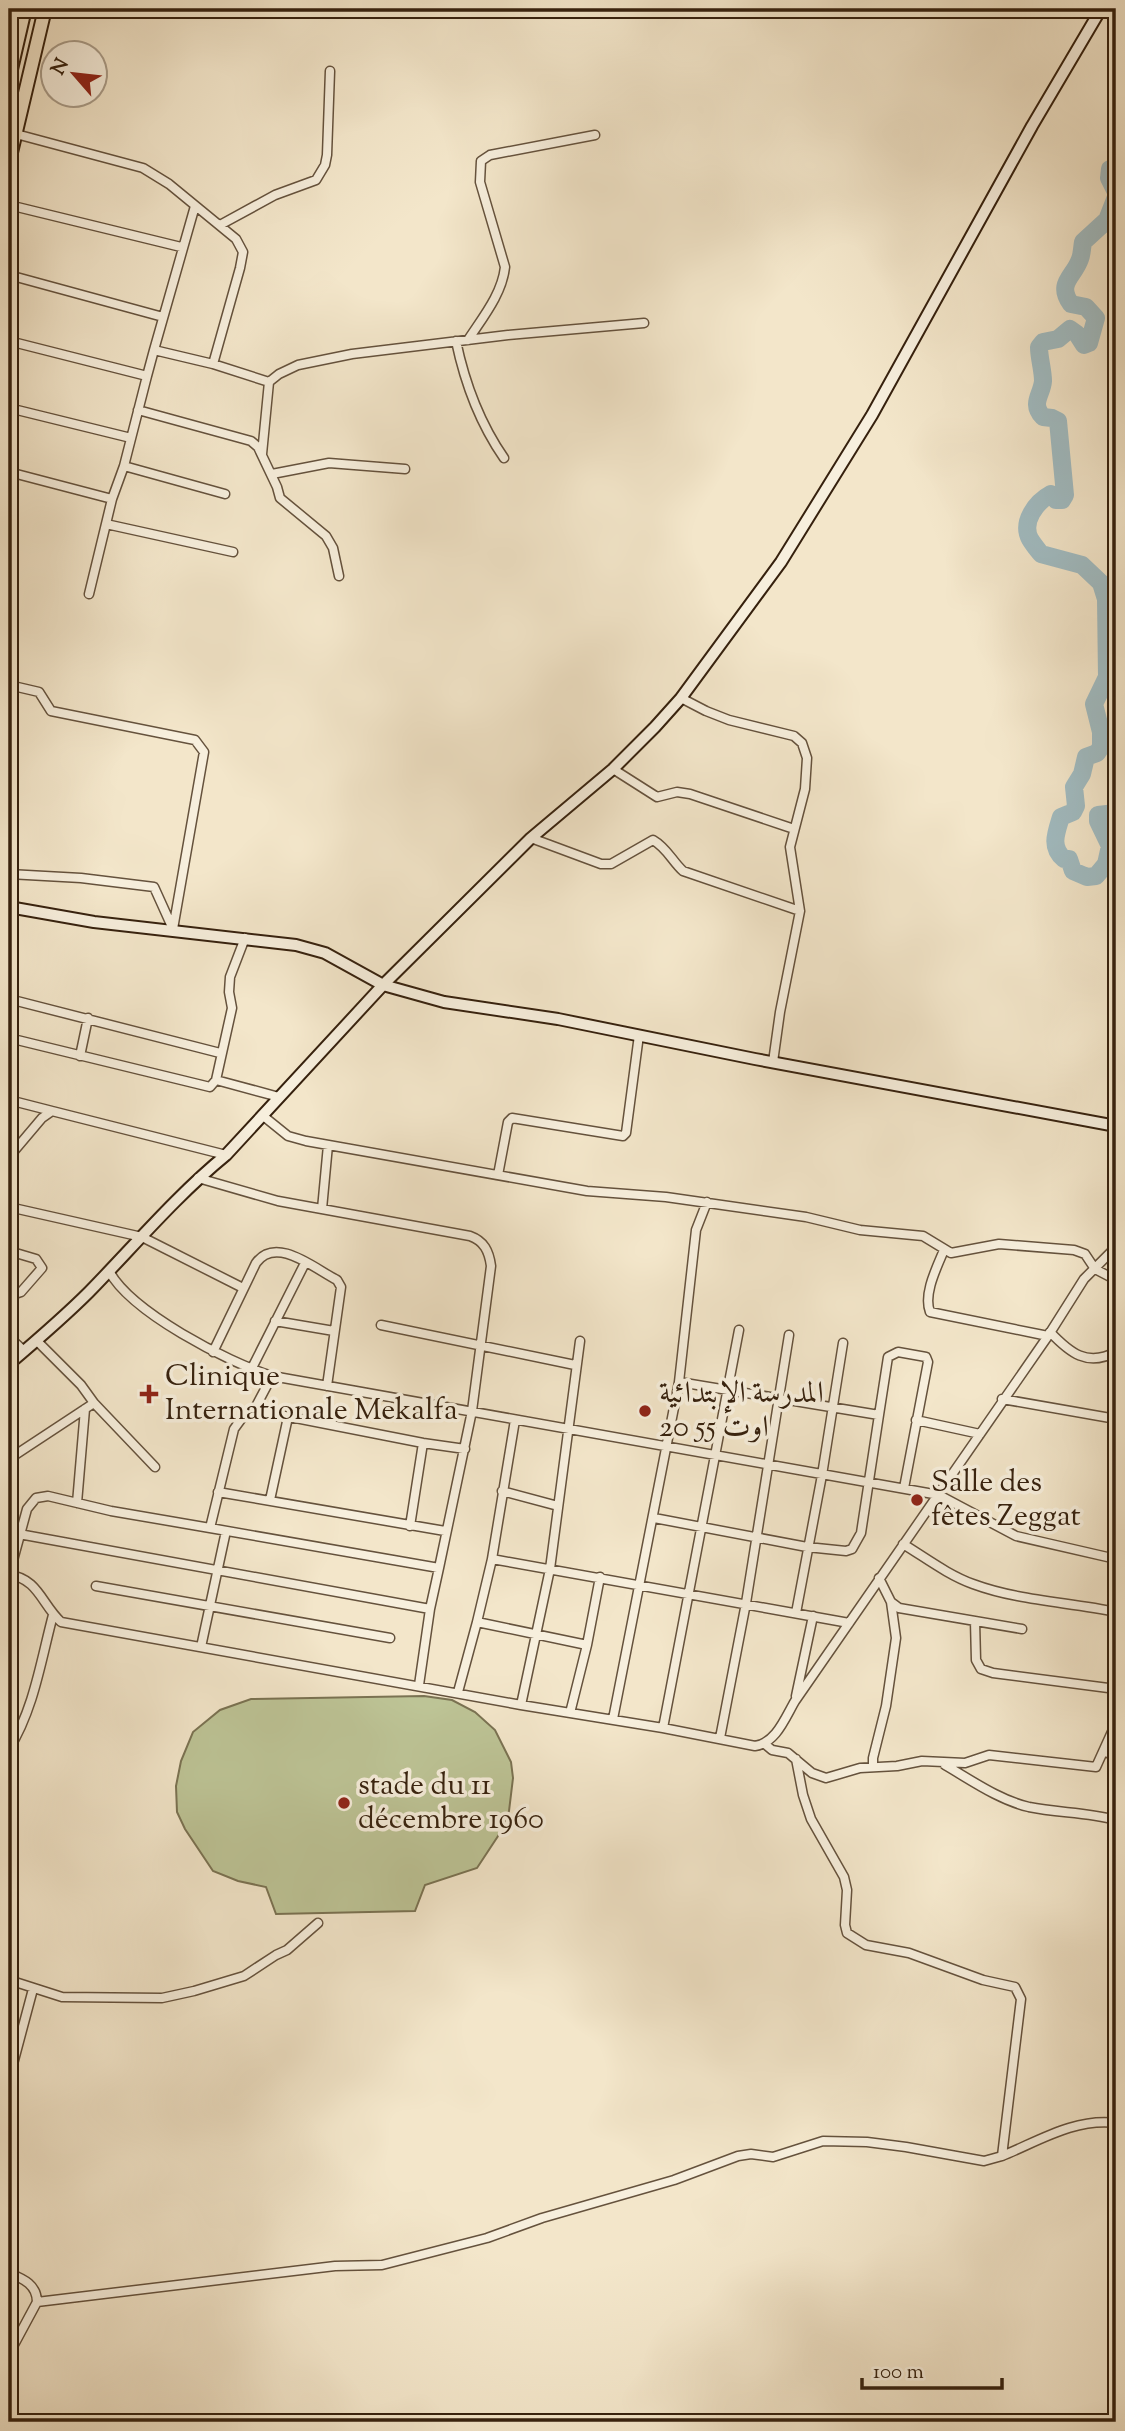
<svg xmlns="http://www.w3.org/2000/svg" width="1125" height="2431" font-family="'Sorts Mill Goudy',Amiri,serif">
  <rect width="100%" height="100%" fill="#f3e6ca"/>
  <filter id="stains"><feTurbulence type="fractalNoise" baseFrequency=".00286" numOctaves="4"/><feColorMatrix values="0 0 0 0 .2 0 0 0 0 .09 0 0 0 0 .02 0 0 0 .5 -.17"/></filter>
  <radialGradient id="worn" r=".72"><stop offset=".6" stop-color="#630" stop-opacity="0"/><stop offset="1" stop-color="#630" stop-opacity=".3"/></radialGradient>
  <path fill="#bdc496" stroke="#7a7252" stroke-width="2" d="M424 1696 452 1700 475 1712 495 1730 511 1762 513 1778 509 1811 502 1830 477 1868 425 1885 415 1911 276 1914 266 1887 238 1881 213 1871 185 1829 177 1812 176 1786 181 1761 193 1732 220 1710 251 1699Z"/>
  <g fill="none" stroke-linecap="round" stroke-linejoin="round">
    <path stroke="#a1bcc2" stroke-width="18" d="M1116 167 1110 169 1109 178 1116 192
      M1116 197 1107 220 1083 242C1082 247 1082 254 1080 259 1074 277 1056 283 1071 304L1086 307 1096 318 1089 343 1084 345 1077 334 1070 329 1058 339 1043 342 1039 347C1039 358 1043 370 1043 381 1042 395 1030 403 1043 417L1052 418 1058 421 1065 495 1062 500H1056L1051 494C1036 502 1021 522 1030 539 1033 544 1037 549 1041 554L1082 565 1101 583 1106 599 1107 677 1094 704 1101 732V747L1097 753 1086 757 1082 774 1074 787 1076 806 1073 812 1061 817C1056 833 1050 847 1064 859H1069L1073 871 1087 877 1096 876 1106 864 1110 846 1098 821V815L1116 813"/>
    <defs>
      <path id="street" d="M403 9 416 11
        M16 134 143 168 169 184 236 239 243 252 240 268 213 364 154 350 195 206
        M9 205 181 247
        M220 225 275 195 316 180 325 165 327 155 330 71
        M9 275 163 317
        M468 340C483 317 502 294 505 267L480 182 481 161 490 155 595 135
        M9 341 147 376 154 350
        M456 341C465 384 479 422 504 458
        M213 364 269 382
        M147 376 124 466 225 494
        M9 408 131 438
        M138 410 251 441 258 447 277 487 280 498 326 536 333 548 339 576
        M262 454 269 382 279 374 298 365 352 354 508 335 644 323
        M9 472 112 499
        M272 474 329 463 405 469
        M106 524 233 552
        M89 594 112 499 124 466
        M9 685 39 692 51 711 195 740 204 752 173 929
        M681 698 706 711 729 720 794 736 802 743 807 758 805 789 790 847 800 911 780 1012 773 1062
        M613 769 657 797 677 792 690 794 794 829
        M531 838 601 864H611L653 840C667 848 672 861 683 871L800 911
        M9 874 81 878 154 887 173 929
        M9 999 220 1053
        M9 1038 210 1087 216 1080 232 1008 229 992 230 977 245 938
        M80 1056 88 1018
        M216 1080 279 1097
        M9 1100 52 1111
        M262 1115 288 1136 306 1141 587 1191 666 1197 806 1217 860 1230 923 1236 951 1253 999 1244 1074 1250 1085 1254 1095 1269 1116 1280
        M9 1157 42 1118 52 1111 226 1155
        M498 1175 508 1122 512 1118 623 1136 626 1133 639 1035
        M198 1178 278 1201 470 1236C484 1241 489 1251 491 1266L472 1411 439 1568 210 1528
        M9 1207 142 1237 243 1288
        M322 1209 328 1145
        M944 1250C937 1267 923 1294 930 1312L1048 1336
        M9 1251 36 1259 42 1268 21 1292 15 1294 9 1291
        M109 1271C131 1312 227 1362 272 1376L939 1495 1016 1536 1116 1559
        M275 1321 334 1331
        M381 1325 575 1365
        M1050 1332C1070 1353 1087 1367 1116 1352
        M9 1337 24 1351
        M213 1352 256 1263C276 1235 315 1269 337 1280L341 1287 327 1386
        M251 1370 305 1263
        M1002 1399 1116 1419
        M94 1403 155 1467
        M254 1410 423 1443 465 1449
        M879 1415 888 1357 898 1352 926 1357 928 1362 904 1488
        M515 1420 492 1559 849 1623
        M916 1420 980 1434
        M9 1459 94 1403 81 1385 38 1342
        M502 1491 558 1506
        M218 1492 445 1531
        M270 1500 288 1417
        M77 1503 85 1409
        M654 1518 807 1547 846 1551 852 1549 861 1533 879 1415 679 1382
        M410 1526 423 1443
        M9 1537 19 1534 430 1609 419 1685
        M903 1544C926 1558 948 1575 973 1584 1019 1601 1069 1602 1116 1612
        M9 1575C38 1578 42 1605 61 1622L521 1705 663 1728 755 1746C776 1743 785 1718 795 1701L1048 1336 1084 1279 1116 1247
        M9 1575 27 1509 36 1498 48 1496 111 1511 210 1528 234 1429 242 1418 254 1410 272 1376
        M879 1578 891 1602 899 1608 1022 1629
        M96 1586 390 1638
        M430 1609 439 1568
        M796 1613 822 1475 843 1343
        M975 1621 976 1660 981 1669 993 1673 1116 1689
        M477 1622 492 1559
        M201 1647 226 1531
        M458 1692 477 1622 587 1645
        M796 1696 813 1616
        M521 1705 550 1569 580 1341
        M570 1713 587 1645 600 1577
        M613 1719 679 1382 696 1230 707 1202
        M663 1728 739 1330
        M720 1738 746 1603 789 1335
        M766 1745 772 1750 788 1753 812 1773 826 1778 860 1768 897 1766 922 1761 965 1763 989 1755 1096 1767 1116 1723
        M9 1749C34 1709 41 1660 53 1615
        M1104 1751 1116 1757
        M945 1765C971 1780 999 1800 1029 1807 1058 1813 1087 1812 1116 1820
        M873 1767V1758L886 1706 896 1638 891 1602
        M9 1980 62 1997 162 1998 194 1991 244 1976 276 1955 287 1950 318 1923
        M9 2079 33 1989
        M1002 2156C1039 2141 1074 2118 1116 2123
        M9 2273C24 2279 37 2285 37 2302L9 2354
        M37 2302 335 2266 382 2265 487 2238 542 2218 674 2180 738 2156 751 2154 773 2157 823 2141 867 2142 906 2147 984 2161 1002 2156 1021 1999 1015 1987 983 1980 909 1953 866 1945 847 1933 845 1925 847 1890 844 1877 811 1819 803 1795 796 1759"/>
      <path id="secondary" d="M9 907 94 922 296 945 325 953 383 985 531 838 613 769 655 727 681 698 781 562 872 415 1032 126 1101 9
        M9 1364C36 1341 63 1318 89 1292 134 1246 176 1196 226 1155L383 985 444 1002 558 1019 755 1059 1116 1126"/>
      <path id="primary" d="M9 78 25 9
        M9 161 45 9"/>
    </defs>
    <use href="#street" stroke="#65523d" stroke-width="11"/>
    <use href="#secondary" stroke="#36210e" stroke-width="14"/>
    <use href="#primary" stroke="#36210e" stroke-width="16"/>
    <use href="#street" stroke="#f7efdd" stroke-width="8"/>
    <use href="#secondary" stroke="#f7efdd" stroke-width="10"/>
    <use href="#primary" stroke="#f3e6ca" stroke-width="12"/>
  </g>
  <g fill="#8f2418" stroke="#f7efdd" stroke-width="2.5">
    <path d="M145.5 1383.5h7v7h7v7h-7v7h-7v-7h-7v-7h7z"/>
    <circle cx="645" cy="1411" r="7"/>
    <circle cx="917" cy="1500" r="7"/>
    <circle cx="344" cy="1803" r="7"/>
  </g>
  <g text-anchor="middle" dominant-baseline="central" stroke-width="7" stroke-linejoin="round" paint-order="stroke">
    <g font-size="30" fill="#36210e" stroke="#f7efdd" text-anchor="start">
      <text x="165" y="1377">Clinique<tspan x="165" dy="34">Internationale Mekalfa</tspan></text>
      <text x="659" y="1394">المدرسة الإبتدائية<tspan x="659" dy="34">20 اوت 55</tspan></text>
      <text x="931" y="1483">Salle des<tspan x="931" dy="34">fêtes Zeggat</tspan></text>
      <text x="358" y="1786">stade du 11<tspan x="358" dy="34">décembre 1960</tspan></text>
    </g>
  </g>
  <rect width="1125" height="2431" fill="none" stroke="#f3e6ca" stroke-width="35"/>
  <rect x="10" y="10" width="1104" height="2410" fill="none" stroke="#36210e" stroke-width="3.5"/>
  <rect x="18" y="18" width="1090" height="2396" fill="none" stroke="#36210e" stroke-width="2"/>
  <g transform="translate(74 74) rotate(298)"><circle r="33" fill="#f7efdd" stroke="#aa9d8a" stroke-width="2"/>
  <path d="M0-5L12 26L0 18L-12 26Z" fill="#8f2418"/>
  <text y="-10" font-size="19" font-weight="bold" text-anchor="middle" fill="#36210e">N</text>
  </g>
  <path d="M862 2378v10h140v-10" fill="none" stroke="#36210e" stroke-width="3.5"/>
  <text x="873" y="2378" font-size="21" fill="#36210e" stroke="#f7efdd" stroke-width="5" paint-order="stroke">100 m</text>
  <rect width="100%" height="100%" filter="url(#stains)"/>
  <rect width="100%" height="100%" fill="url(#worn)"/>
</svg>
